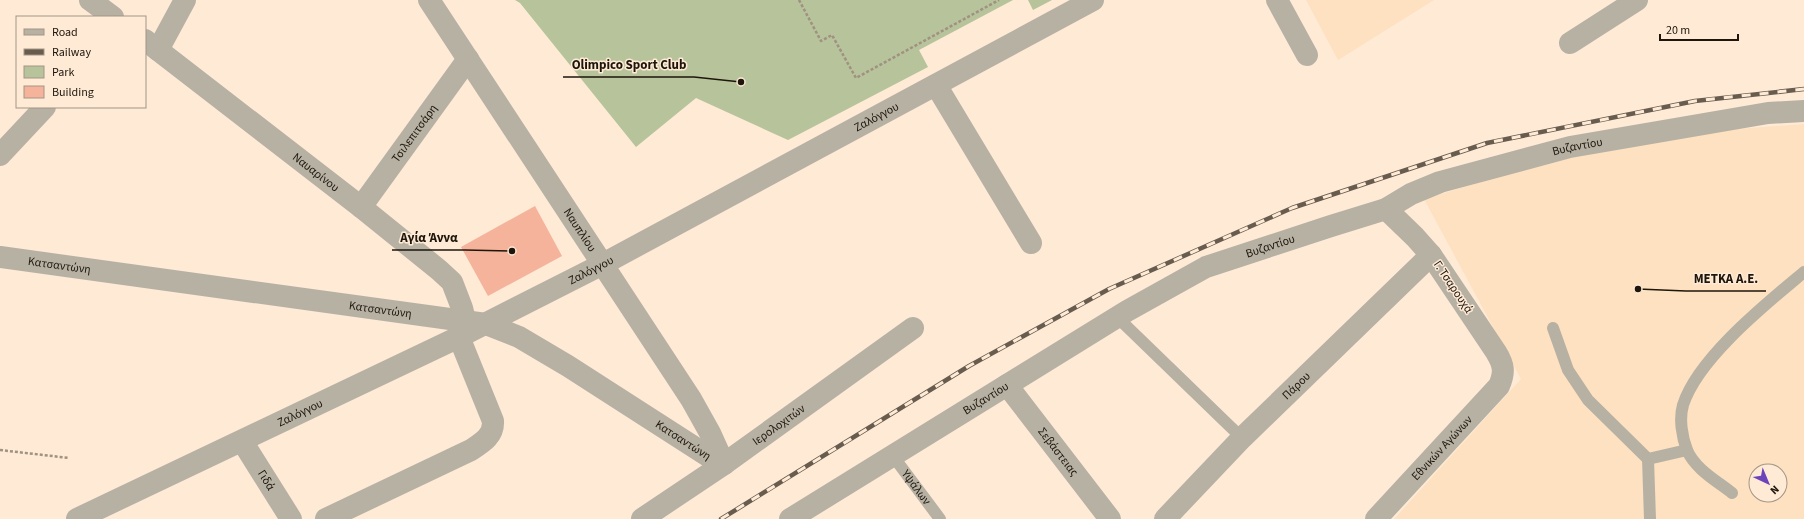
<svg xmlns="http://www.w3.org/2000/svg" width="1804" height="519" font-family="'Source Sans 3',sans-serif">
  <rect width="100%" height="100%" fill="#feead5"/>
  <path fill="#fee1c0" fill-rule="evenodd" d="M1306 0H1434L1338 60Z
    M1804 124V519H1394L1521 379 1424 199 1559 159 1736 129ZM1756 471H1780V495H1756Z"/>
  <path fill="#b6c39b" d="M515 0H1013L919 50 928 67 788 140 696 98 636 147 520 3Z
    M1028 0H1052L1033 10Z"/>
  <path fill="#f4b39a" d="M535 206 562 256 488 296 461 247Z"/>
  <g fill="none" stroke-linecap="round" stroke-linejoin="round">
    <path stroke="#a09181" stroke-width="2.5" stroke-dasharray="3 2" stroke-linecap="butt" d="M799 0 821 41 832 35 856 78 999 0
      M0 450 69 458"/>
    <g stroke="#b7b1a4" stroke-width="12">
      <path d="M1118 318 1242 438"/>
      <path d="M1553 328 1568 370 1588 400 1648 459"/>
      <path id="s1" d="M893 456 940 519"/>
      <path d="M1732 493C1717 481 1695 469 1687 450 1682 437 1679 419 1683 405 1698 358 1767 303 1804 272"/>
      <path d="M1650 519 1648 459 1687 450"/>
    </g>
    <g stroke="#b7b1a4" stroke-width="22">
      <path d="M90 0 113 17"/>
      <path id="s2" d="M429 0 691 399 710 433 724 464"/>
      <path d="M1277 0 1307 55"/>
      <path id="s3" d="M145 40 361 207 439 270 452 282 462 308 465 320"/>
      <path d="M1570 43 1637 0"/>
      <path d="M158 50 185 0"/>
      <path d="M936 85 1031 243"/>
      <path d="M0 155 45 107"/>
      <path id="s4" d="M361 207 468 59"/>
      <path id="s5" d="M0 257 486 324 519 337 568 366 708 456 724 464"/>
      <path id="s6" d="M1007 385 1110 519"/>
      <path id="s7" d="M242 441 291 519"/>
      <path id="s8" d="M77 519 459 337 603 264 1093 0"/>
      <path d="M326 519 471 450C482 443 494 436 493 421L459 337"/>
      <path id="s9" d="M642 519 724 464 913 328"/>
      <path id="s10" d="M790 519 1127 311 1206 267 1331 226 1386 209 1411 194 1440 182 1570 147 1768 113 1804 111"/>
      <path id="s11" d="M1165 519 1242 438 1431 255"/>
      <path id="s12" d="M1376 519 1499 386C1505 372 1504 365 1496 352L1431 255 1415 237 1386 209"/>
    </g>
    <defs>
      <path id="rail" d="M721 519 969 366 1109 289 1292 208 1487 143 1695 101 1804 89"/>
    </defs>
    <use href="#rail" stroke="#685c4f" stroke-width="4.5"/>
    <use href="#rail" stroke="#feead5" stroke-width="3" stroke-dasharray="9" stroke-linecap="butt"/>
  </g>
  <g text-anchor="middle" dominant-baseline="central" stroke-width="3" stroke-linejoin="round" paint-order="stroke">
    <g font-size="12" fill="#1e160c" stroke="#feead5">
      <text stroke="none"><textPath href="#s8" startOffset="895">Ζαλόγγου</textPath></text>
      <text stroke="none"><textPath href="#s4" startOffset="91">Τσιλεπιτσάρη</textPath></text>
      <text stroke="none"><textPath href="#s10" startOffset="878">Βυζαντίου</textPath></text>
      <text stroke="none"><textPath href="#s3" startOffset="216">Ναυαρίνου</textPath></text>
      <text stroke="none"><textPath href="#s2" startOffset="275">Ναυπλίου</textPath></text>
      <text stroke="none"><textPath href="#s10" startOffset="554">Βυζαντίου</textPath></text>
      <text stroke="none"><textPath href="#s5" startOffset="60">Κατσαντώνη</textPath></text>
      <text stroke="none"><textPath href="#s8" startOffset="571">Ζαλόγγου</textPath></text>
      <text transform="translate(1453 287) rotate(56)">Γ. Τσαρουχά</text>
      <text stroke="none"><textPath href="#s5" startOffset="384">Κατσαντώνη</textPath></text>
      <text stroke="none"><textPath href="#s11" startOffset="187">Πάρου</textPath></text>
      <text stroke="none"><textPath href="#s10" startOffset="230">Βυζαντίου</textPath></text>
      <text stroke="none"><textPath href="#s8" startOffset="247">Ζαλόγγου</textPath></text>
      <text stroke="none"><textPath href="#s9" startOffset="166">Ιερολοχιτών</textPath></text>
      <text stroke="none"><textPath href="#s5" startOffset="720">Κατσαντώνη</textPath></text>
      <text stroke="none"><textPath href="#s12" startOffset="97">Εθνικών Αγώνων</textPath></text>
      <text stroke="none"><textPath href="#s6" startOffset="84">Σεβάστειας</textPath></text>
      <text stroke="none"><textPath href="#s7" startOffset="46">Γιδά</textPath></text>
      <text stroke="none"><textPath href="#s1" startOffset="39">Υψάλων</textPath></text>
    </g>
  </g>
  <path fill="none" stroke="#1e160c" stroke-width="1.5" d="M741 82L694 77H563M512 251L465 250H392M1638 289L1686 291H1766"/>
  <g fill="#1e160c" stroke="#feead5" stroke-width="1.5">
    <circle cx="741" cy="82" r="4"/>
    <circle cx="512" cy="251" r="4"/>
    <circle cx="1638" cy="289" r="4"/>
  </g>
  <g font-size="13" text-anchor="middle" font-weight="bold" fill="#1e160c" stroke="#feead5" stroke-width="3" stroke-linejoin="round" paint-order="stroke">
    <text x="629" y="69">Olimpico Sport Club</text>
    <text x="429" y="242">Αγία Άννα</text>
    <text x="1726" y="283">ΜΕΤΚΑ Α.Ε.</text>
  </g>
  <rect x="16" y="16" width="130" height="92" fill="#feead5" stroke="#a49585"/>
  <rect x="24" y="29" width="20" height="6" fill="#b7b1a4" stroke="#a49585"/>
  <text x="52" y="36" font-size="12" fill="#1e160c">Road</text>
  <rect x="24" y="49" width="20" height="6" fill="#685c4f" stroke="#a49585"/>
  <text x="52" y="56" font-size="12" fill="#1e160c">Railway</text>
  <rect x="24" y="66" width="20" height="12" fill="#b6c39b" stroke="#a49585"/>
  <text x="52" y="76" font-size="12" fill="#1e160c">Park</text>
  <rect x="24" y="86" width="20" height="12" fill="#f4b39a" stroke="#a49585"/>
  <text x="52" y="96" font-size="12" fill="#1e160c">Building</text>
  <g transform="translate(1768 483) rotate(136)"><circle r="19" fill="#feead5" stroke="#a49585"/>
  <path d="M0-3L7 15L0 10L-7 15Z" fill="#6d43bc"/>
  <text y="-6" font-size="11" font-weight="bold" text-anchor="middle" fill="#1e160c">N</text>
  </g>
  <path d="M1660 34v6h78v-6" fill="none" stroke="#1e160c" stroke-width="2"/>
  <text x="1666" y="34" font-size="12" fill="#1e160c" stroke="#feead5" stroke-width="3" paint-order="stroke">20 m</text>
</svg>
